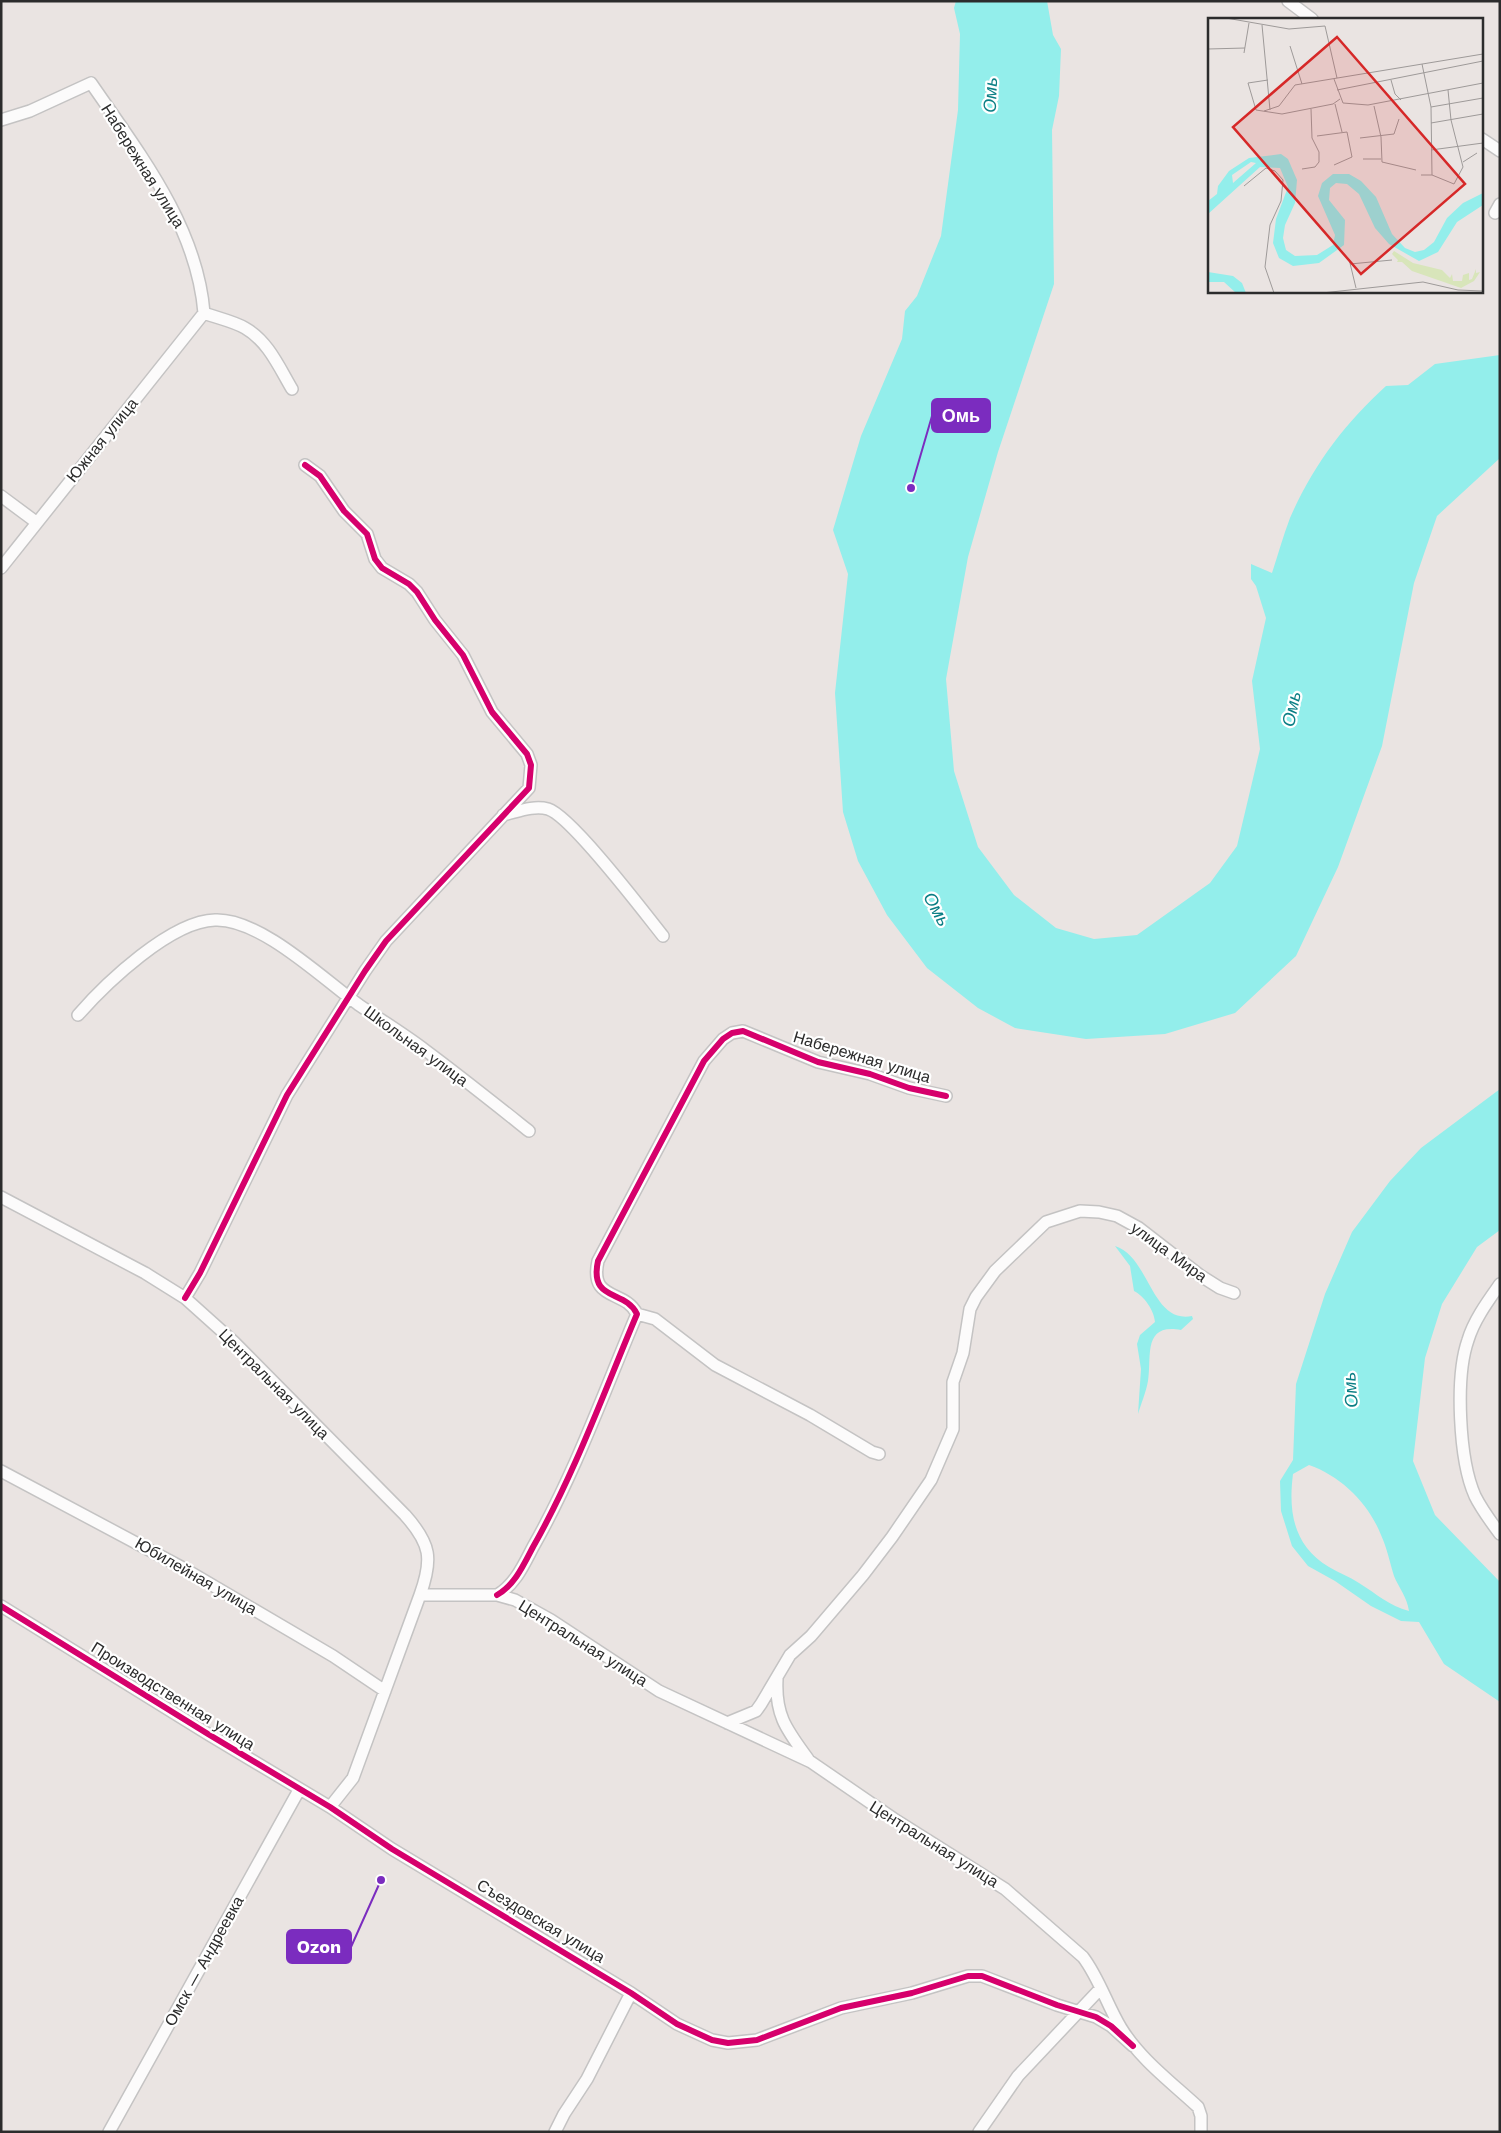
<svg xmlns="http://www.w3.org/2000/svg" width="1501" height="2133" font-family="'Work Sans',sans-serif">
  <rect width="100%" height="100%" fill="#eae4e2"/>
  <path fill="#93eeeb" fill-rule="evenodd" d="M956 1H1047L1053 35 1061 49 1059 96 1052 130 1054 284 998 452 968 557 946 679 954 771 978 847 1014 895 1056 928 1094 939 1137 935 1210 883 1237 846 1260 749 1252 681 1266 618 1256 586 1251 579V564L1272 573C1278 555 1283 536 1290 518 1312 467 1345 423 1386 386L1408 385 1435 364 1500 355V458L1437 516 1414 583 1382 746 1338 867 1296 956 1235 1013 1165 1034 1086 1039 1015 1028 978 1008 927 968 887 915 858 861 843 812 835 693 848 574 833 530 861 436 902 339 905 311 917 296 941 236 958 110 960 34 954 8Z
    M1500 1089V1230L1477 1247 1442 1304 1425 1358 1413 1461 1435 1515 1500 1582V1702L1444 1664 1419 1622 1401 1621 1371 1606 1335 1581 1308 1566 1292 1546 1281 1511 1280 1481 1293 1460 1296 1384 1325 1294 1352 1232 1390 1181 1421 1148ZM1309 1465C1341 1476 1369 1504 1381 1535 1387 1548 1390 1563 1394 1576 1399 1588 1407 1597 1409 1611 1389 1606 1377 1594 1359 1583 1350 1577 1339 1573 1329 1567 1294 1546 1288 1513 1293 1474Z
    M1115 1246C1150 1257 1151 1324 1192 1316L1193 1319 1181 1330C1142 1323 1152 1357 1148 1381 1146 1392 1141 1404 1138 1414L1141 1369 1137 1344 1140 1335 1155 1322C1154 1310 1144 1296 1134 1291L1130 1266Z"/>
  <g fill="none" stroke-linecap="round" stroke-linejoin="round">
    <defs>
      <path id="minor" d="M1288 1 1312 19
        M1 120 30 111 91 83C139 153 197 226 204 313
        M1482 139 1500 151
        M1495 213 1500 204
        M204 313C217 318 233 321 245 328 268 341 279 367 292 389
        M1 496 36 522
        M1 568 204 313
        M503 815C517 812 533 805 548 809 571 816 644 912 663 936
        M78 1015C106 983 171 921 215 920 260 918 323 979 359 1005 381 1020 404 1034 425 1050 460 1076 495 1104 529 1131
        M1 1197 145 1273 185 1298 234 1342 405 1515C431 1544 433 1559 420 1595L353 1778 330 1807
        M1500 1284C1488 1301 1474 1320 1468 1340 1455 1377 1459 1460 1475 1496 1482 1510 1491 1522 1500 1534
        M185 1298 200 1273 287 1095 365 971 386 941 529 788 531 765 527 754 492 712 463 655 435 620 417 592 409 584 382 568 375 559 367 534 344 511 320 476 305 465
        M637 1314 655 1319 715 1365 810 1415 872 1452 879 1454
        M1 1471 183 1568 333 1656 385 1691
        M420 1595H497L515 1600 551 1620 659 1691 811 1762 897 1821 1005 1889 1083 1957C1099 1978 1107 2005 1121 2028 1140 2059 1171 2082 1198 2107L1201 2116V2132
        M497 1595C515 1585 524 1564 533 1547 575 1473 604 1392 637 1314 625 1289 589 1302 598 1261L704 1061 723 1039 732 1033 743 1031 818 1062 870 1074 909 1088 946 1096
        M1 1606 208 1734 330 1807 392 1849 631 1993 677 2024 712 2040 728 2043 757 2040 841 2008 912 1993 968 1976H982L1057 2005 1096 2017 1111 2026 1133 2046
        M777 1679C775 1716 787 1730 808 1759
        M727 1723 756 1711 761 1704 790 1655 811 1636 863 1575 892 1537 931 1480 953 1429V1382L963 1353 970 1309 976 1297 995 1271 1046 1222 1080 1211 1099 1212 1117 1216 1139 1228 1201 1276 1220 1288 1234 1293
        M109 2132 299 1790
        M555 2132 564 2114 587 2079 631 1993
        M979 2132 1018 2076 1100 1989"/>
    </defs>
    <use href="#minor" stroke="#c4c3c3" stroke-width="14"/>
    <use href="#minor" stroke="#fcfbfb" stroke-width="11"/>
    <defs>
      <path id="cycleway" d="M185 1298 200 1273 287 1095 365 971 386 941 529 788 531 765 527 754 492 712 463 655 435 620 417 592 409 584 382 568 375 559 367 534 344 511 320 476 305 465
        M497 1595C515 1585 524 1564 533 1547 575 1473 604 1392 637 1314 625 1289 589 1302 598 1261L704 1061 723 1039 732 1033 743 1031 818 1062 870 1074 909 1088 946 1096
        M1 1606 208 1734 330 1807 392 1849 631 1993 677 2024 712 2040 728 2043 757 2040 841 2008 912 1993 968 1976H982L1057 2005 1096 2017 1111 2026 1133 2046"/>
    </defs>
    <use href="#cycleway" stroke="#fff" stroke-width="9"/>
    <use href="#cycleway" stroke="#d6006c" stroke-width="6"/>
  </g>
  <g text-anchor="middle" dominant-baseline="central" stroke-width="4.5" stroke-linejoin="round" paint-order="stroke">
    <g font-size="16" fill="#2c2c2c" stroke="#fff">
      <text transform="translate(143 166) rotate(58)">Набережная улица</text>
      <text transform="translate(102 440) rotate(-51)">Южная улица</text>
      <text transform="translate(416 1046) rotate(36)">Школьная улица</text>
      <text transform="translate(862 1057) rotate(17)">Набережная улица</text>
      <text transform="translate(1169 1252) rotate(36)">улица Мира</text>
      <text transform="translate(274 1384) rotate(45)">Центральная улица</text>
      <text transform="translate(196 1576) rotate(30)">Юбилейная улица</text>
      <text transform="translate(583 1643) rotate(32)">Центральная улица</text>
      <text transform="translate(173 1696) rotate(32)">Производственная улица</text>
      <text transform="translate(934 1844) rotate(32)">Центральная улица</text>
      <text transform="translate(541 1921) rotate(31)">Съездовская улица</text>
      <text transform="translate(204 1961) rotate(-61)">Омск — Андреевка</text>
    </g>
    <g font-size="18" font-style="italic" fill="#0b7f85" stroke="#fff">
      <text transform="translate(990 95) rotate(-88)">Омь</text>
      <text transform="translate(1291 709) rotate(-78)">Омь</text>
      <text transform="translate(937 909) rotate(61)">Омь</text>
      <text transform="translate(1350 1390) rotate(-95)">Омь</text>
    </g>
  </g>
  <g transform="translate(1208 18)">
    <rect width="275" height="275" fill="#eae4e2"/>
    <path d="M186 233 205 245 234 252 242 260 244 256 245 263H254L255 257 261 255V262L264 261 268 251V255L272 254 266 263 253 270 204 253 194 244H189L190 242 184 236Z" fill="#d8e5ba"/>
    <path d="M73 136 80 141 89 162 87 185 77 207 75 220 78 232 87 238 109 237 125 227 127 217 110 178 114 165 125 156H141L153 163 168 179 184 216 197 230 207 234 216 232 226 224 239 200 255 185 275 175V187L249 204 230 234 211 243 181 226 167 210 151 176 139 166 128 165 122 170 121 182 137 202 136 227 111 245 85 248 71 240 65 225 68 201 80 169 72 150 52 149 0 196V183L9 176 10 168 21 153 41 140ZM43 144 48 145 25 165 24 157ZM0 254 25 258 34 265 38 275H28L16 264H0Z" fill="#93eeeb" fill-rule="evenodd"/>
    <path fill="none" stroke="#9e9a99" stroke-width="1" d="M18 0 81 11 117 8 129 60M54 7 62 92M82 28 94 66M0 31 37 30M36 35 41 5M214 46 223 89 224 157M126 61 135 85 160 87 275 65M60 62 40 65 48 92 74 96 125 86 132 81M183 62 187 76 193 82M129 72 275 43M127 86 134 114M166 88 173 119 174 144 208 152M223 89 275 80M56 93 71 88 87 67 275 36M223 105 275 96M109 118 139 114 144 139 126 147M152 120 186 116 191 101M223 132 275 125M155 141H173M255 144 269 135M94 151 107 149 111 144V134L104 120 103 91M213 157H224L246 166 255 149 243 102 240 72M36 168 58 150 67 153 75 162 73 183 62 207 57 249 66 275M141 241 148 270M142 246 184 242M114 275 215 264 250 272 275 273"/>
    <path fill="#d62828" fill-opacity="0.15" stroke="#d62828" stroke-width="2.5" d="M129 19 257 166 153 256 25 109Z"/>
    <rect width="275" height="275" fill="none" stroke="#2c2c2c" stroke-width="2.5"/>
  </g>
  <path fill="none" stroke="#7b2cbf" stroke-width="2" d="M911 488L932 416M381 1880L351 1947"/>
  <g fill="#7b2cbf" stroke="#fff" stroke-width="2">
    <circle cx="911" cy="488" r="5"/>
    <circle cx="381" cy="1880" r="5"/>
  </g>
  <g fill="#7b2cbf" stroke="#7b2cbf" stroke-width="2">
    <rect x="932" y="399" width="58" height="33" rx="5"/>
    <rect x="287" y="1930" width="64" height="33" rx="5"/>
  </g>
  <g font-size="18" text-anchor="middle" font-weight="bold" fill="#fff">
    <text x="961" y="422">Омь</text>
    <text x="319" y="1953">Ozon</text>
  </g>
  <rect width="1501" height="2133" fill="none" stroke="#2c2c2c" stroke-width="5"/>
</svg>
